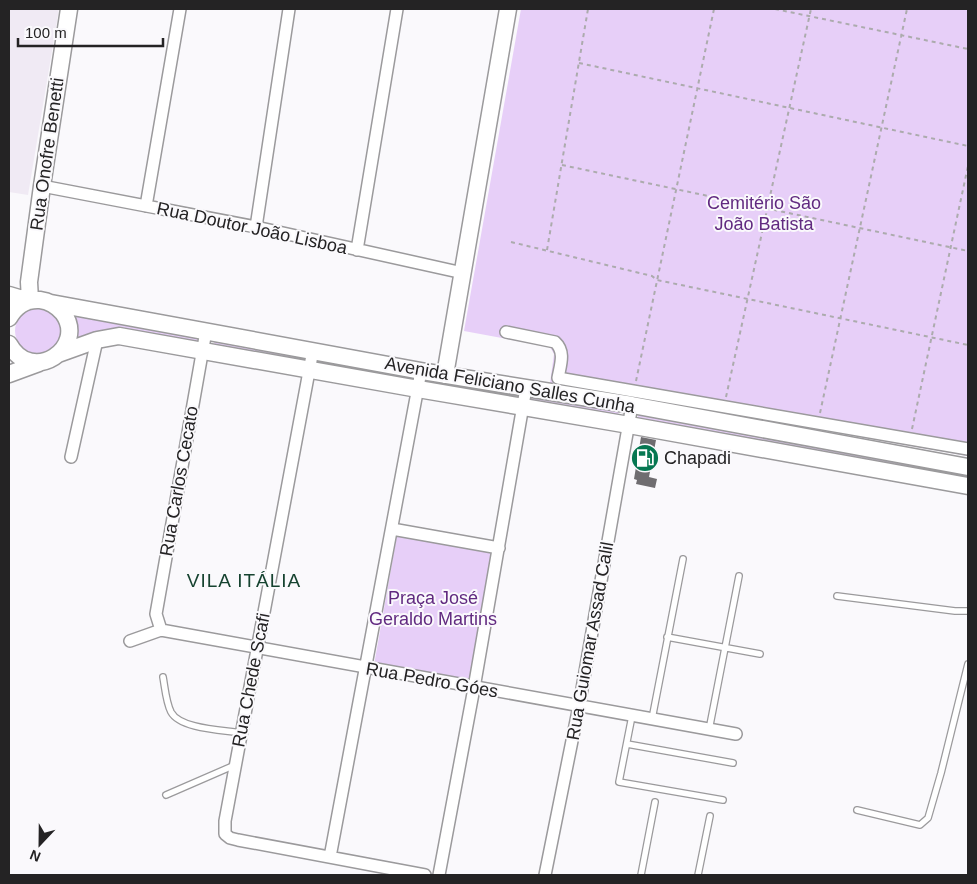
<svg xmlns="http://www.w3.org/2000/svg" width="977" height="884" font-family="Arial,sans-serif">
  <rect width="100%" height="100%" fill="#faf9fc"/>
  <path fill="#f0eaf4" d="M9 9H59L28 195 9 192Z"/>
  <path fill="#e7cff8" d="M521 9H968V456L550 383 554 354 550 347 464 331Z
    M15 331a23 23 0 1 1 46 0a23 23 0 1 1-46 0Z
    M72 314 198 337 197 341 192 343 117 330C100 330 87 335 72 341Z
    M213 340 304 354 305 358 302 362 216 347Z
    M319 359 410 374V378L406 381 319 363Z
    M424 378 517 393 515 397 512 399 425 383Z
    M529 397 617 409 619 412 616 419 529 400Z
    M639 414 968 472V480L636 421Z
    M397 535 493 552 469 683 374 665Z"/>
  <path fill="#6f6d70" d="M641 437 656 440 649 477 657 479 655 488 636 484 637 480 634 479Z"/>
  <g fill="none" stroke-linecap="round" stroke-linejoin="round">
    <defs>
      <path id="lane" d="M837 596 955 611H968
        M667 637 760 654
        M163 677C165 688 166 702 171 712 180 729 223 730 241 733
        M632 716 619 782 723 800
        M652 719 683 559
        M709 730 739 576
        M627 744 733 763
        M166 795 235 765
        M857 810 920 825 928 818 941 773 968 664
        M641 875 655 802
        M698 875 710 816"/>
      <path id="street" d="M42 186 256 227 463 273
        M146 206 180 9
        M256 227 289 9
        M357 250 397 9
        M506 332 555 342C566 352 560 366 558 378L968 449
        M313 350 225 821V834L230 838 238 840 425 875
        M71 457 97 340
        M392 529 499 548
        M161 630 156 614 206 331
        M130 641 161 630 736 734
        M330 857 421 371
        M439 875 474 688 526 388
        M545 875 579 706 632 405"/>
      <path id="secondary" d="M9 295 29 301
        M30 300 29 282 42 186 69 9
        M51 303 421 371 632 405 968 467
        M9 318C15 307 26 299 40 300 49 301 57 306 63 313 88 347 32 386 9 344
        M58 354 97 340 119 336 418 389 629 425 968 486
        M9 374 39 363
        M445 375 508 9"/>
    </defs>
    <use href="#lane" stroke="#9b9a9c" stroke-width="8"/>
    <use href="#street" stroke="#9b9a9c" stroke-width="14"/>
    <use href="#secondary" stroke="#9b9a9c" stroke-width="19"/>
    <path stroke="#acabad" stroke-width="2" stroke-dasharray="4 4" stroke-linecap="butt" d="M775 9 968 49
      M579 63 968 146
      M562 165 968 251
      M511 242 652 276 657 280 968 345
      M547 250 588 9
      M636 381 714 9
      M726 397 811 9
      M820 413 907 9
      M912 429 968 166"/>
    <use href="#lane" stroke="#fff" stroke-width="5.5"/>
    <use href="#street" stroke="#fff" stroke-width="11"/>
    <use href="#secondary" stroke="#fff" stroke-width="16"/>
  </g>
  <defs>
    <symbol id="fuel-disc" viewBox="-11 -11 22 22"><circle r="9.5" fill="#067751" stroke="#faf9fc"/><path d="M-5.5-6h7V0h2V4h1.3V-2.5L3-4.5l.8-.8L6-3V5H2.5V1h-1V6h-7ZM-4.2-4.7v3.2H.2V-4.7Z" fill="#fff"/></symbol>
  </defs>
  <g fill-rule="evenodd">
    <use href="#fuel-disc" x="629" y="442" width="32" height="32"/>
  </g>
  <g text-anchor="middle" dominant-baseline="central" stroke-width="4" stroke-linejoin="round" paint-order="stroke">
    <g font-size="18" fill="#242324" stroke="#faf9fc">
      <text transform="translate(47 154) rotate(-82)">Rua Onofre Benetti</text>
      <text transform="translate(252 228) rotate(12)">Rua Doutor João Lisboa</text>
      <text transform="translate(510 385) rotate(10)">Avenida Feliciano Salles Cunha</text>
      <text transform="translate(179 481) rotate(-80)">Rua Carlos Cecato</text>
      <text transform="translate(590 641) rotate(-80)">Rua Guiomar Assad Calil</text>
      <text transform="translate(251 680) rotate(-79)">Rua Chede Scafi</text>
      <text transform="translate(432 680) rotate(10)">Rua Pedro Góes</text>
    </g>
    <g font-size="18" fill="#612a80" stroke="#faf9fc">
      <text x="764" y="203">Cemitério São<tspan x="764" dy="21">João Batista</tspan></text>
      <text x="433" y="598">Praça José<tspan x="433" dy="21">Geraldo Martins</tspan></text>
    </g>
    <g font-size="18" fill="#242324" stroke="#faf9fc" text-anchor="start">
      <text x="664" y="458">Chapadi</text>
    </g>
    <g font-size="19" letter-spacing="1" fill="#164330" stroke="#faf9fc">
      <text x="244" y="580">VILA ITÁLIA</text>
    </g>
  </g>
  <rect width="977" height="884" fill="none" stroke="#242324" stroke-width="20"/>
  <g transform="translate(40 844) rotate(202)" stroke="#faf9fc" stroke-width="4" paint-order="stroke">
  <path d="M0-4L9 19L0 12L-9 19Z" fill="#242324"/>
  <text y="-8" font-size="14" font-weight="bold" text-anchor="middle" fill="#242324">N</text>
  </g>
  <path d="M18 38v8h145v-8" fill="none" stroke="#242324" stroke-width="2.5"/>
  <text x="25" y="38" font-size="15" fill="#242324" stroke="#faf9fc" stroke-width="4" paint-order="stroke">100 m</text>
</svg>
